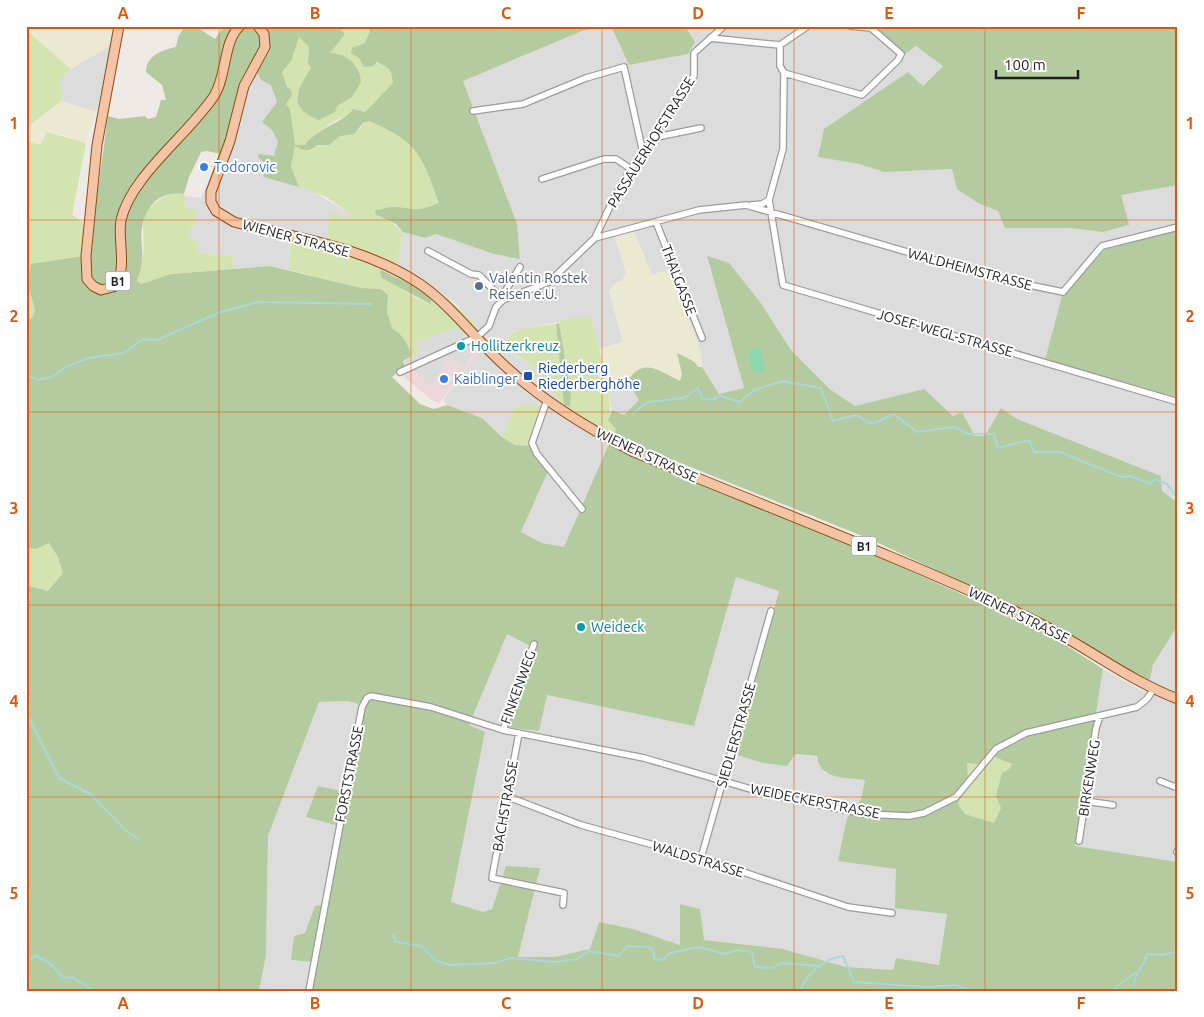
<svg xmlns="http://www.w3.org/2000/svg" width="1204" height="1017" font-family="Ubuntu,sans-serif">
  <rect width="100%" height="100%" fill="#efeae6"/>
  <path fill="#dddcdc" d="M604 26H611L629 65 688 54 695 42 685 26H874L885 37 916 46 943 65 923 86 908 72 818 157 859 164 884 172 952 169 978 203 1055 227 1103 232 1128 225 1120 195 1178 185V230L1045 360 1178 399V503L1162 491 1161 476 1017 419 1001 408 985 436H975L962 412 953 416 924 389 855 406 831 390 791 350 760 302 707 257 744 388 719 394 702 367 700 350 670 269 652 275 633 231 615 237 626 273 622 281 609 291 623 342 598 349 590 316 513 331V355L526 361 538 372 565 408 613 436 564 548 542 543 521 532 549 469 531 446 542 406H516L502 437 482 418 447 405 443 400 480 351 466 338 467 333 477 327 454 302 426 282 397 266 403 232 425 238 436 234 494 254 520 258 517 224 463 81 582 31Z
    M113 44 96 112 61 101 62 87 59 81 67 71Z
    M254 72 258 73 261 80 271 85 277 102 262 122 272 130 278 142 274 156 259 155 258 157 266 165 263 177 310 190 351 214V217L327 239 289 238V270L270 266 233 269V256L198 253 188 234 195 222 186 209 184 196 201 198Z
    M628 381 640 400 624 415 612 410 607 386Z
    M736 576 779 590 734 754 786 766 795 754 817 757 825 773 865 780 861 799 847 818 897 869 947 914 940 965 896 958 893 971 846 967 783 949 703 940 700 909 681 904 680 945 633 929 591 949 555 957H518L539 868 506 866 492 909 483 912 451 902 485 732 468 725 507 634 530 645 506 727 547 695 694 726Z
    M1178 625V862L1075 847 1103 669 1144 692 1153 666Z
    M349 701 362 705 346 792 306 817 340 826 325 905 315 906 305 933 294 936 291 960 314 962 310 991H259L266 955 268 836 319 702Z"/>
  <path fill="#eed7da" d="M473 344 480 351 439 403 432 400 405 378 403 375 414 368Z"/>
  <path fill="#ece9d3" d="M26 26H115L113 44 71 69 26 30Z
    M61 101 96 112 86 143 58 134H44L41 145 28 142 26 128Z
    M634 231 652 275 670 269 700 350 702 367H699L693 361 677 354 682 374 680 382 649 367 632 374 628 381 607 386 598 349 623 342 609 291 616 282 622 281 626 273 615 237Z"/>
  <path fill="#d3e4b0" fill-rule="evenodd" d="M338 26H367L370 31 365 43 353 48 351 53 359 58 389 67 392 70 393 83 365 112 350 114 334 121 310 138 306 145 295 146 329 145 340 136 361 128 363 123 369 121C418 142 422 155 439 203L416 211 393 206 386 210H376L403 232 397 266C432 285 450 297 477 327L467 333 464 340 457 327 417 343 419 353 411 357C409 344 403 335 392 328L387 311 388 295 381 289 361 288 289 270 290 237 327 239 330 213 351 217V214L326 197 299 187 291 167 295 145 286 104 287 87 282 72 291 60 299 36 309 47 308 64 311 68 296 96 337 106 352 97 329 53 345 34ZM390 273 432 299 430 304 416 298 387 279Z
    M26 30 71 69 59 81 62 87 61 101 26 128Z
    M47 132 86 143 72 215 83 222V256L28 285 35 310 32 318 26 320V141L40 145Z
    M172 192 184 194 186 208 197 210 195 222 188 234 194 242H197L198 253 233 256V269L171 274 141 284 137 281C138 275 141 269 142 262 149 226 129 215 172 192Z
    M590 316C596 341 616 397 608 420L617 429 613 436 565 408 538 372 526 361 508 351C499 325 539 327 556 324L564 405 570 407 571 393 559 323 560 320Z
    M516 406H542L531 446 515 445 502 437Z
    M49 543 58 557 63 573 48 591 26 585V548L36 549Z
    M990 755 1012 764 1009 769 1001 808 994 823 965 814 958 804 968 779 967 763Z"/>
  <path fill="#b3cb9e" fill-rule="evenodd" d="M185 26H195L215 39 224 26H338L345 34 330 53C346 53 360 65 361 82L352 97 337 106 335 112 319 120C287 107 296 92 311 68L308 64 309 47 299 37 291 61 282 72 287 87 291 90 292 95 286 104 290 109 295 145H305C315 129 346 121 353 109L365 112 393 83C391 67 391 70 377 62L373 66 364 67 359 58 351 53 352 48 365 43 370 31 367 26H604L582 31 463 81 517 224 520 259 494 254 436 234 425 238 403 232 396 224 375 214 376 210C383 210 390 206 396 207 417 209 416 212 439 203 422 155 418 142 369 121L363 123 354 134 340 136 329 145H317C310 152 303 151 295 146L291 167 299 187 263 177 266 165 258 157 259 154 274 156 278 142 272 130 262 122 277 102 271 85 261 80 258 74 254 72 221 154 207 151 201 152 189 177 184 194C161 190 146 205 142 228 140 238 143 249 142 259 142 266 139 274 137 281L141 284 171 274 270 266 361 288 381 289 388 295 387 311 392 328C403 335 409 344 411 357L403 361 405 366 392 377 420 404 434 409 447 405 482 418 502 437 515 445 531 446 549 469 521 532 542 543 564 547 609 444 624 452 875 555 1045 632 1103 669 1075 846 1178 862V991H309L314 962 291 960 294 936 305 933 315 906 325 904 339 826 306 817 318 786 346 792 362 705 348 701 319 702 268 836 266 955 259 991H26V585L48 591 63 573 58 557 49 543 36 549 26 548V320L32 318 35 310 28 285 31 264 83 256 91 259 98 189 108 116 119 119 145 116 148 119 156 117 161 100H166L162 85 146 72C146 55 163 50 176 47L178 37ZM736 577 779 591 734 754 763 763 787 766 795 754 817 756C820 780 845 777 865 780L861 799 847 818 838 861 896 869 895 908 947 914 939 965 896 958 893 970 846 967 783 949 704 940 700 909 680 904V945L633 929 599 922 590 949 555 957H518L540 868 506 866 492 909 483 912 451 902 485 732 469 725 507 634 530 646 506 727 539 731 547 695 694 726ZM990 755 1012 764 1009 769 1002 773 996 796 1001 808 994 823 965 814 958 804 968 779 967 763 978 764Z
    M611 26H685L695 42 688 54 629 65Z
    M874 26H1178V185L1121 195 1129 225 1103 232 1069 228H1005L998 211 978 203 957 189 952 169 884 172 859 164 818 157 824 129 908 72 923 86 943 66 916 46 905 54Z
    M1178 230V399L1045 360 1062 296 1104 250Z
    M707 256 729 263 760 302 791 350 831 390 855 406 924 389 953 416 962 412 975 436H985L1001 408 1017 419 1161 476 1162 491 1178 503V625L1153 665 1149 682 1063 630 870 539 613 436 616 429 608 420 612 410 624 415 639 400 628 381C643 356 660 372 680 381L682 374 677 353 693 361 699 367H702L719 394 744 388Z
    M381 270 416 287 432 299 430 304 382 278 380 272Z
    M559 323 571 393 570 407 564 405 556 324Z"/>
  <path fill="#8bd7ac" d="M760 348 765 371 753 373 748 351Z"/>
  <path fill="#dbdbdb" d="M457 327 465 335 464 340 406 368 403 362 419 353 416 343Z
    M473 344 476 347 472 355 463 368 450 358 431 386 414 370 460 347Z"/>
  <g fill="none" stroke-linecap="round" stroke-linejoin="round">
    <path stroke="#aad7d9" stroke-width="2" d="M26 375 38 380 52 377 64 368 88 358 124 353 143 339 157 340 218 313 258 302 371 304
      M632 414 648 402 684 398 698 388 702 398 712 400 720 396 740 402 754 390 782 381 821 388 833 421 856 415 872 424 894 414 917 432 953 427 969 434H994L998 448 1029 440 1034 452H1060L1121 477 1131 476 1150 484 1155 479 1167 484 1178 499
      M26 595 30 598
      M26 712 59 778 92 795 125 830 140 840
      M393 935 396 942 421 946 436 961 451 965 494 963 511 958 555 962 577 959 589 951 619 956 627 946 650 947 654 954V959L662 960 670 953 699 947 725 954 737 950 752 952 755 967 772 968 782 963 821 966
      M26 960 36 956 51 964 63 978 72 977 95 991
      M1134 985C1136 967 1144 969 1147 954L1163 955 1178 951
      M800 991C807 973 825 958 843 956L854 982 927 987 956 985 971 991
      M1111 991 1135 973"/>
    <defs>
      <path id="minor" d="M850 26 871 28 901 54 898 60 862 95 784 73 783 149 769 200 783 285 1178 402
        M710 38 780 45 808 26
        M780 45V66L784 73
        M473 111 523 104 586 78 624 67 643 153
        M655 136 657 137 701 128
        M542 179 604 159H616L631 169
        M751 205 762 204 769 200
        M656 222 702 338
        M595 238 613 200 631 169 694 76V53L724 26
        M428 251 471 274 479 275 503 300
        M503 300 504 293 520 267
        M400 372 477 337 489 326 496 307 503 300 549 282 595 238 699 210 746 205 1000 279 1063 292 1102 246 1178 227
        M547 400 532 443 537 454 582 509
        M503 730 534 644
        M519 733 492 878 564 893 563 905
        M1160 781 1178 788
        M506 796 581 825 701 858 848 907 892 913
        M1085 801 1113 805
        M1079 841 1096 728 1100 716
        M1177 852 1178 850
        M701 858 771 611
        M309 991 362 707 367 698 371 696 431 707 503 730 644 758 771 795 865 814 909 816 924 813 956 797 996 749 1026 733 1137 707 1147 699 1153 690"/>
      <path id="primary" d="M119 26 97 145 86 256 87 279 93 286 101 290 113 287C129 271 117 241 121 220 131 176 188 135 214 96 227 76 223 41 240 26
        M258 26 264 34 265 47 244 86 230 141 211 192V202L216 211 234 222C297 238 365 247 420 284 453 307 475 339 505 366 543 401 587 428 634 452 764 506 897 556 1025 616 1078 640 1123 678 1178 699"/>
    </defs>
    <use href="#minor" stroke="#9c9c9c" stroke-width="8"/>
    <use href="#primary" stroke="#8d4b0d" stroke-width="11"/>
    <use href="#minor" stroke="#fff" stroke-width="5.5"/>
    <use href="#primary" stroke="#f4c4a6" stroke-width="9"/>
  </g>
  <path fill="none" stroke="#de560d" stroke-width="1" stroke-opacity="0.55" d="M219 26V991M411 26V991M602 26V991M794 26V991M985 26V991M26 220H1178M26 412H1178M26 605H1178M26 797H1178"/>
  <g fill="#3f7fe0" stroke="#fff" stroke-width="2">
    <circle cx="204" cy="167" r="5"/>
    <circle cx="444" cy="379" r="5"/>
  </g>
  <circle fill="#5c6f8a" stroke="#fff" stroke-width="2" cx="479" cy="286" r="5"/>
  <g fill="#0f9aa8" stroke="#fff" stroke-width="2">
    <circle cx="461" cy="346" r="5"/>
    <circle cx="581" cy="627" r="5"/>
  </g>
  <rect fill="#1a4fb4" stroke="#fff" stroke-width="2" x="523" y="371" width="10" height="10" rx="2.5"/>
  <g text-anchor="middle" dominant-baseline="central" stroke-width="4" stroke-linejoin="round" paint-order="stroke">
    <g fill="#fff" stroke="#626262" stroke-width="1">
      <rect x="105.5" y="271.5" width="25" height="19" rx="4"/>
      <rect x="851.5" y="536.5" width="25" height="19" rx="4"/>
    </g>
    <g font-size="12" font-weight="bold" fill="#1f1f1f">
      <text x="118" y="281">B1</text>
      <text x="864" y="546">B1</text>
    </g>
    <g font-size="14" fill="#1f1f1f" stroke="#fff">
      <text transform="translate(651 142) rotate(-58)">PASSAUERHOFSTRASSE</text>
      <text transform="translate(296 238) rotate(15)">WIENER STRASSE</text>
      <text transform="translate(970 269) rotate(15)">WALDHEIMSTRASSE</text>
      <text transform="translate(679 280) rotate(69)">THALGASSE</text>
      <text transform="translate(945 333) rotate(16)">JOSEF-WEGL-STRASSE</text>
      <text transform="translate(647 455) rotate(25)">WIENER STRASSE</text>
      <text transform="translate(1019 615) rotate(26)">WIENER STRASSE</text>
      <text transform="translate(518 687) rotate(-70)">FINKENWEG</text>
      <text transform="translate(736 735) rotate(-74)">SIEDLERSTRASSE</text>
      <text transform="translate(349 774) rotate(-79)">FORSTSTRASSE</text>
      <text transform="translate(1089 778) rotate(-81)">BIRKENWEG</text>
      <text transform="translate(815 801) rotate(11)">WEIDECKERSTRASSE</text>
      <text transform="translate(505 806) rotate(-80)">BACHSTRASSE</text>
      <text transform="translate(698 859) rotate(17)">WALDSTRASSE</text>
    </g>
    <g font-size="14" fill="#366cbe" stroke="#fff" text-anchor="start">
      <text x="214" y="167">Todorovic</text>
      <text x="454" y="379">Kaiblinger</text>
    </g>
    <g font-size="14" fill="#4e5e75" stroke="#fff" text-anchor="start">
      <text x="489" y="278">Valentin Rostek<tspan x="489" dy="16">Reisen e.U.</tspan></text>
    </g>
    <g font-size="14" fill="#0d838f" stroke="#fff" text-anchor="start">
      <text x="471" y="346">Hollitzerkreuz</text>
      <text x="591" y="627">Weideck</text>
    </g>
    <g font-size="14" fill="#164399" stroke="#fff" text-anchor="start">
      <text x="538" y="368">Riederberg<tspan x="538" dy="16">Riederberghöhe</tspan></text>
    </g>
  </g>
  <rect width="1204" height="1017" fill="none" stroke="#ffffff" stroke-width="55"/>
  <path d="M996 70v8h82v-8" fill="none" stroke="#1f1f1f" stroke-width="2.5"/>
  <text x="1004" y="70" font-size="15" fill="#1f1f1f" stroke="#ffffff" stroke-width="4" paint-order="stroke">100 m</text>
  <rect x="28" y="28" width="1148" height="962" fill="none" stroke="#de560d" stroke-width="2"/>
  <g font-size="16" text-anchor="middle" font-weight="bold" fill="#de560d">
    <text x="123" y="19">A</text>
    <text x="315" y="19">B</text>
    <text x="506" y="19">C</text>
    <text x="698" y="19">D</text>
    <text x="889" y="19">E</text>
    <text x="1081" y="19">F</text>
    <text x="14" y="129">1</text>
    <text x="1190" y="129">1</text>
    <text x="14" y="322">2</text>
    <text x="1190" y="322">2</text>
    <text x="14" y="514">3</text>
    <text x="1190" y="514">3</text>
    <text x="14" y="707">4</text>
    <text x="1190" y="707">4</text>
    <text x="14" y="899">5</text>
    <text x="1190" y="899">5</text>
    <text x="123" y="1009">A</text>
    <text x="315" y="1009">B</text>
    <text x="506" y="1009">C</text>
    <text x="698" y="1009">D</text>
    <text x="889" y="1009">E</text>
    <text x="1081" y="1009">F</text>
  </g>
</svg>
